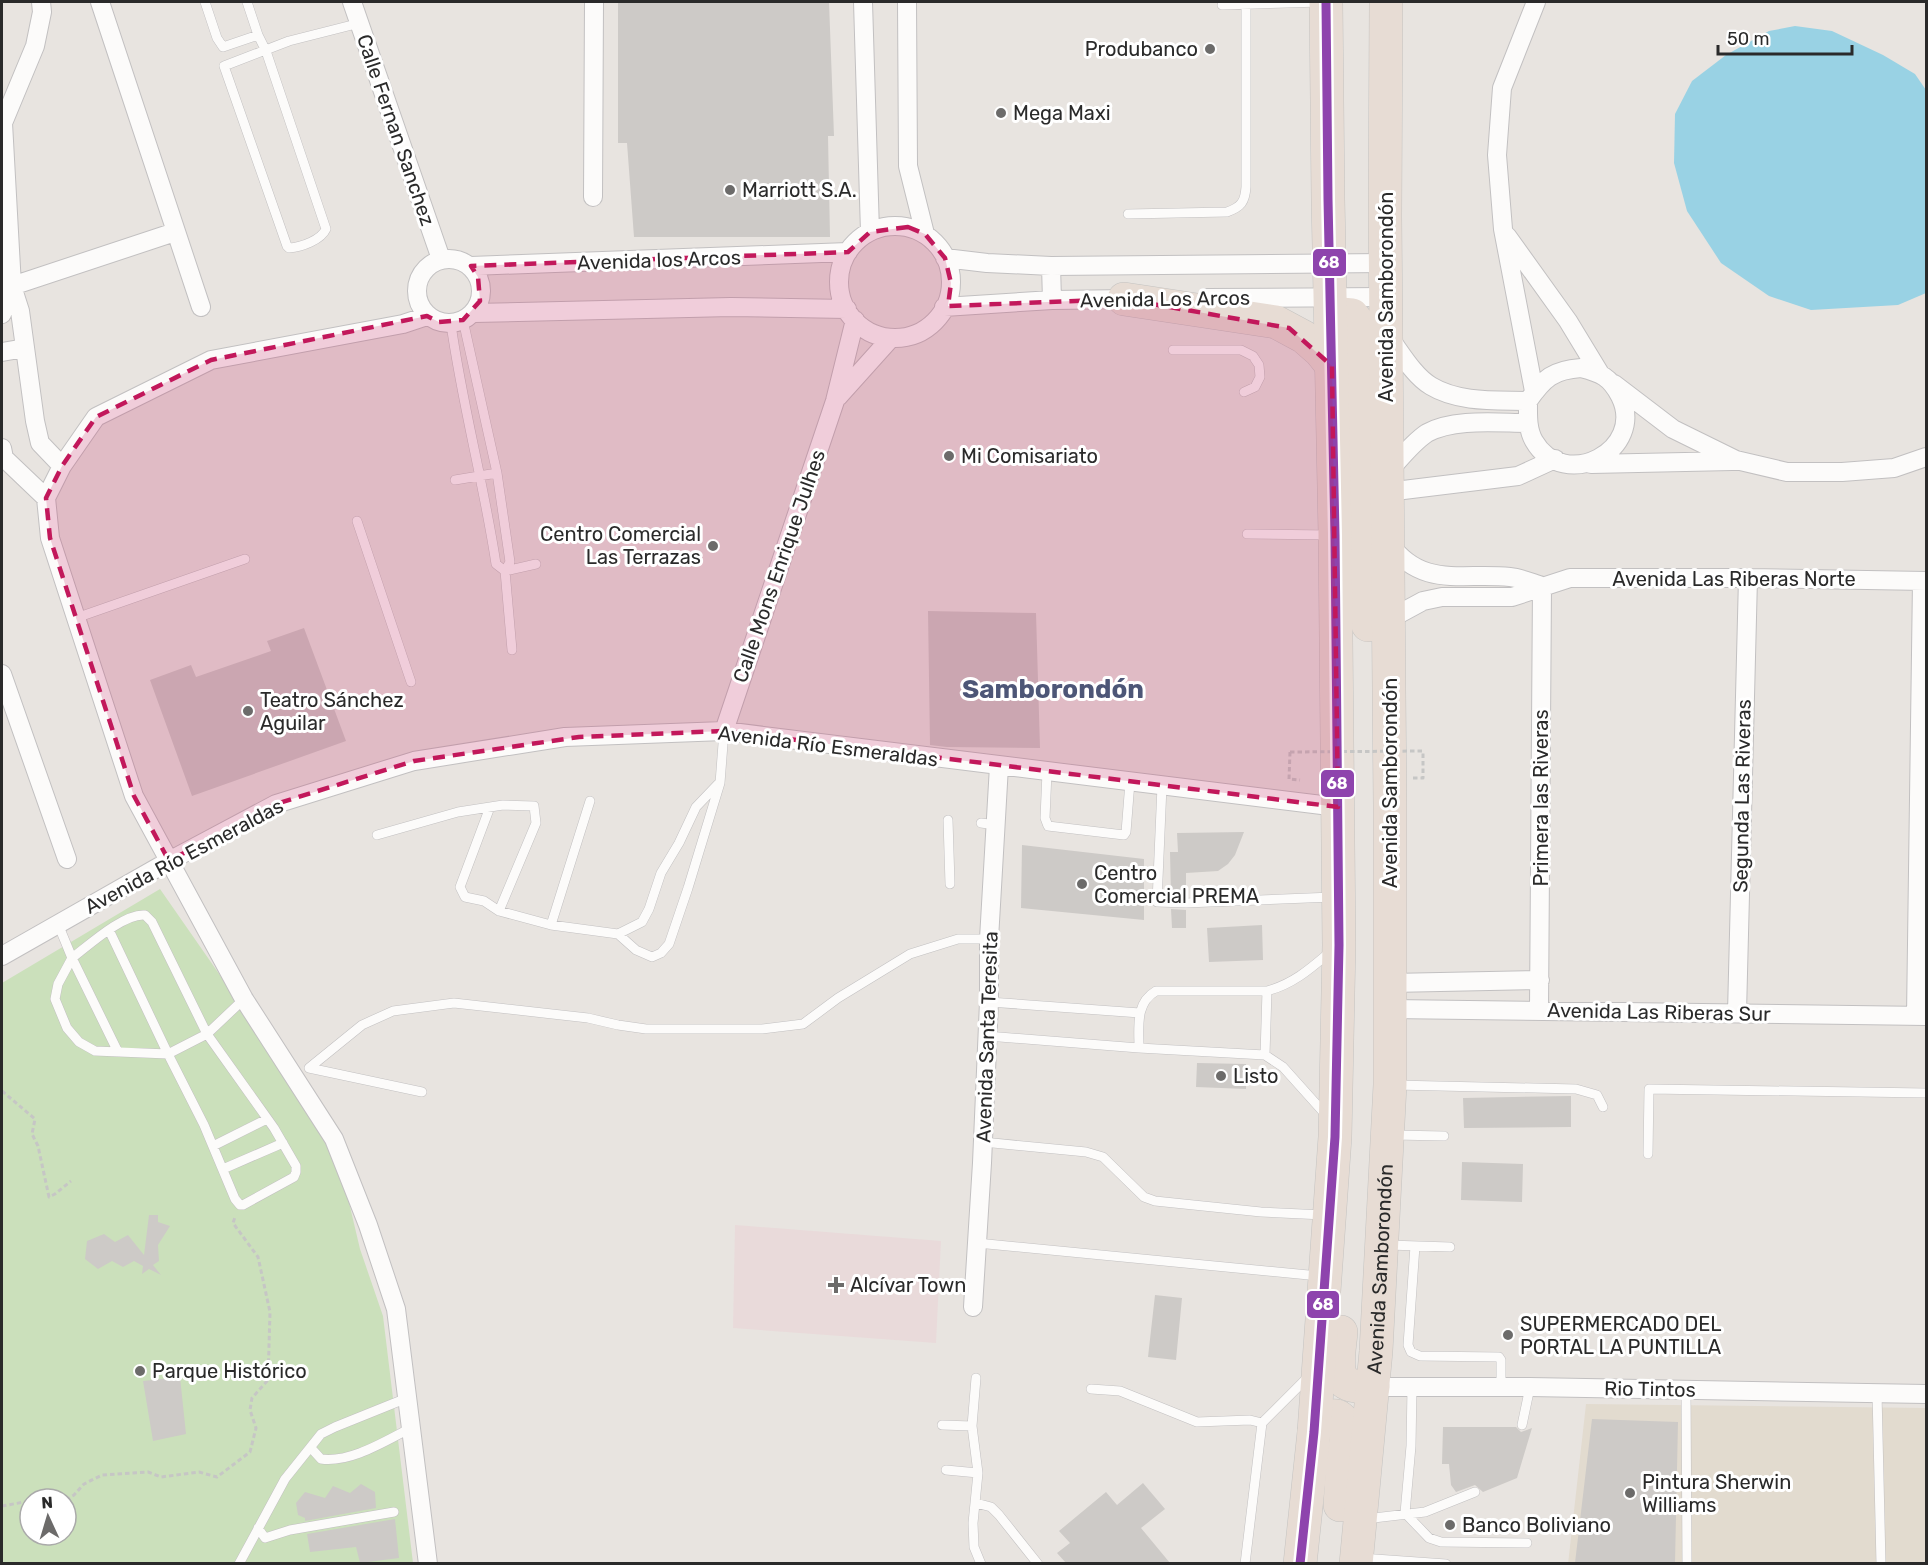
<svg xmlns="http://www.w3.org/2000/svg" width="1928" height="1565" font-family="Rubik,sans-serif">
  <rect width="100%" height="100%" fill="#e8e4e0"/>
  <path fill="#e2dbcf" d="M1586 1404 1926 1408V1563L1568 1564Z"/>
  <path fill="#e9dada" d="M735 1225 941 1241 936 1343 733 1328Z"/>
  <path fill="#cbe0bb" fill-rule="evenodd" d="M160 889 334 1139 360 1249 383 1316 413 1563H2V983ZM30 1499H66V1535H30Z"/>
  <path fill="#99d2e4" d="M1795 26 1832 31 1883 55 1915 74 1926 90V293L1898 305 1811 310 1769 296 1721 263 1687 211 1674 163 1675 114 1692 81 1726 55 1769 31Z"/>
  <path fill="#cdcac7" d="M618 2H829L834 136H828L830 237H634L627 143H618Z
    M928 611 1036 613 1040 748 947 747 930 745Z
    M304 628 346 741 192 796 150 680 191 665 196 677 271 651 267 641Z
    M1244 832 1235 855 1228 864 1218 871 1186 873V896H1171L1170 852H1178L1177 833Z
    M1022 845 1144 859V920L1021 908Z
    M1171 909 1186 910V928H1172Z
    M1262 925 1263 960 1209 962 1207 928Z
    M1197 1063 1246 1064V1089L1196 1087Z
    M1571 1096V1127L1464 1128 1463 1098Z
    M1462 1162 1523 1164 1522 1202 1461 1200Z
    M149 1215H158V1222L170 1226 158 1245 159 1261 153 1265 161 1275 149 1269 142 1274 143 1266 134 1261 123 1267 112 1261 98 1269 85 1259 87 1241 104 1234 115 1242 128 1235 144 1255Z
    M1155 1295 1182 1298 1176 1360 1148 1357Z
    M180 1377 186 1434 153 1441 143 1381Z
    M1592 1419 1678 1422 1675 1563H1575Z
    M1443 1427H1516L1521 1432 1532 1428 1517 1478 1483 1492 1475 1485 1456 1492 1451 1485 1449 1464H1442Z
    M1143 1483 1165 1509 1141 1528 1170 1563H1066L1057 1553 1070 1543 1059 1531 1106 1492 1117 1505Z
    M361 1484 375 1492 376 1508 305 1521V1518L298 1515 296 1503 305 1492 325 1498 333 1486 350 1493Z
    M395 1519 399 1558 360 1563 356 1547 310 1552 307 1534Z"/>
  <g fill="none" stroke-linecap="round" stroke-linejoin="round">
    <defs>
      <path id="lane" d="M205 2 217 38 223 47 258 35 247 2
        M1222 5 1321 2
        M258 35 266 51 326 229C321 240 302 247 289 248L287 246 224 66 289 41 360 23
        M1128 214 1227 212C1241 207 1245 202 1246 187V4
        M463 320 497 473 510 562 505 571 512 650
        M451 324C462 404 484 484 496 564L505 571 536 564
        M1173 350H1241L1253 356 1259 365 1260 377 1255 387 1244 392
        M455 480 497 473
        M357 521 411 682
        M1247 534 1330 535
        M76 618 245 559
        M1047 772 1045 818 1048 826 1124 835 1126 832 1130 782
        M1162 786 1157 902 1186 903 1333 897
        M490 807 460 887 465 897 484 901 499 911 551 925 618 934 636 950 652 957 661 953 669 944 688 888 720 783 724 731
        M948 820 950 884
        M981 823 996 825
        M377 835 458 812 503 805 534 806 536 823 499 911
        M58 924 72 958 58 984 55 999 67 1028 79 1042 95 1051 168 1054 204 1125 235 1199 240 1205H243L294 1177 296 1172V1166L274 1128 207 1034 244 999
        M551 925 590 801
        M109 930 168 1054 207 1034 152 922 145 915C124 913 89 945 72 958L118 1052
        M618 934 642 922 649 909 661 873 679 843 696 807 718 784
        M989 1002 1140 1013
        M987 1036 1139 1048
        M1265 1055 1267 991
        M1395 1085 1576 1089 1597 1095 1603 1107
        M422 1092 309 1068 362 1025 393 1011 454 1003 588 1018 618 1025 646 1029H762L803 1024 838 998 910 954 958 939H989
        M1326 1115 1283 1067 1265 1055 1139 1048C1139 1027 1135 1003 1156 991H1267C1293 984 1310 969 1330 952
        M1394 1135 1444 1136
        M983 1142 1086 1152 1103 1157 1144 1197 1155 1201 1261 1212 1324 1215
        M213 1146 267 1119
        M1648 1154 1649 1089 1926 1093
        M223 1169 283 1143
        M977 1243 1319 1276
        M1388 1245 1450 1247
        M1415 1246 1408 1345 1411 1352 1420 1356 1499 1357 1501 1360V1388
        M976 1378 972 1426 978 1473 973 1523 974 1547 981 1564
        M1412 1387 1411 1446 1405 1513 1429 1538 1441 1542 1527 1543
        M1091 1389 1120 1391 1197 1422 1250 1420 1262 1423
        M1686 1390 1687 1564
        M1877 1393 1881 1564
        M942 1425 972 1426
        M1522 1425 1530 1387
        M311 1448 321 1459C351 1463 385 1441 411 1428
        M946 1470 978 1473
        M976 1503 991 1507 999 1515 1038 1564
        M1365 1519 1425 1512 1475 1492
        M258 1528 265 1538 290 1530 394 1512
        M1361 1558 1446 1564
        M239 1564 285 1479 321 1434 335 1427 407 1398
        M1245 1564 1262 1423 1308 1377"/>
      <path id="street" d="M41 2 42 12 35 46 3 123 12 286 20 311 35 421 40 443 62 466
        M100 2 201 307
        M352 2 441 259
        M863 2 870 232
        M907 2 908 166 925 234
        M593 197 594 2
        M839 282a56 56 0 1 1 112 0a56 56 0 1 1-112 0Z
        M1507 236 1568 321 1599 372
        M945 258 987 263 1051 266 1386 263
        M417 291a32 32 0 1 1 64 0a32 32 0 1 1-64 0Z
        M471 266 848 252
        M1051 266 1052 300
        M12 286 175 232
        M1207 298 1386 297
        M944 307 1052 300 1131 299
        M474 313 731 307 847 309
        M2 314 12 286
        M427 316 403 324 211 360 96 417 62 466 46 498 50 538 134 796 244 999 334 1139 368 1225 396 1309 428 1564
        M1389 337C1401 353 1414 376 1431 386 1459 403 1497 400 1528 401
        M2 352 25 348
        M1581 368C1601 373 1610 377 1620 396 1647 450 1564 493 1534 441 1527 429 1528 414 1528 401 1544 378 1553 370 1581 368Z
        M1614 384 1673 429 1736 460 1787 472H1842L1894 468 1926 457
        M1534 391 1503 229 1497 155 1502 88 1536 2
        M838 397 891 338
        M2 448 4 458 46 498
        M1591 464 1732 461
        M1388 472C1400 459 1412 443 1427 433 1454 418 1498 423 1528 423
        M1387 492 1518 476 1555 459
        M1389 543C1422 589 1462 572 1510 577 1521 578 1532 583 1542 586
        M1388 623 1399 614 1423 601 1442 597H1512L1570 578H1748L1926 581
        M2 674 67 859
        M724 731 835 401 855 320
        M2 956 169 861 276 804 414 761 565 737 724 731 1338 807
        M1391 983 1540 980
        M1391 1009 1926 1016
        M1539 1010 1542 586
        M1737 1013 1748 578
        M1916 1016 1922 581
        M973 1307 982 1163 989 1002V939L999 766
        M1373 1387H1530L1926 1394"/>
      <g id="highway">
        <path d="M1124 299 1276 322 1304 337 1320 351 1332 366"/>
        <path d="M1332 328 1333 321 1341 314 1352 315 1359 324 1365 600 1368 625"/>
        <path d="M1341 1332C1340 1346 1333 1378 1348 1384 1355 1387 1365 1387 1373 1387"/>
        <path d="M1314 1432C1321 1416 1342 1407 1346 1429 1348 1439 1344 1448 1343 1458 1342 1473 1341 1489 1340 1505"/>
        <path d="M1300 1564 1314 1432 1335 1137 1339 945 1335 535 1328 199 1326 2"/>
        <path id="s1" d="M1356 1564 1376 1351 1390 1085V806L1385 216 1386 2"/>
      </g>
    </defs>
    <use href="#lane" stroke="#c2c0c1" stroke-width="10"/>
    <use href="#street" stroke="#c2c0c1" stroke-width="20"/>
    <use href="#highway" stroke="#c4c3c1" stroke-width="34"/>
    <path stroke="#c6c6c5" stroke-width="3" stroke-dasharray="4.5 3" stroke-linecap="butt" d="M1290 752 1289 779 1300 780
      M1413 778H1423V751
      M2 1091 35 1119 32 1134 38 1146 49 1197 55 1194 71 1181
      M66 1500 74 1495 84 1484 102 1475 148 1472 161 1477 199 1472 217 1477 250 1452 256 1428 250 1410 252 1398 268 1380 270 1312 258 1257 233 1223 235 1217
      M2 1506 30 1501"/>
    <use href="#lane" stroke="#fcfbfa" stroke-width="9"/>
    <use href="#street" stroke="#fcfbfa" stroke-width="18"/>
    <use href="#highway" stroke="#e7dcd4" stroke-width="33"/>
    <path stroke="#c6c6c5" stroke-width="3" stroke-dasharray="4.5 3" stroke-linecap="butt" d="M1290 752 1423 751"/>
    <defs>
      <path id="bus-1" d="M1300 1564 1314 1432 1335 1137 1339 945 1335 535 1328 199 1326 2"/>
    </defs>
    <use href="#bus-1" stroke="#fff" stroke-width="14"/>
    <use href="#bus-1" stroke="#8e44ad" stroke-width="9"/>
  </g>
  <path fill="#c2185b" fill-opacity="0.2" stroke="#c2185b" stroke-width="4.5" stroke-dasharray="12 8" stroke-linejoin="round" d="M908 227 925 234 945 258 951 283 948 306 1124 299 1289 328 1332 366 1338 807 724 731 579 737 414 761 276 804 169 861 134 796 50 538 46 498 62 466 96 417 211 360 427 316 439 322 463 320 480 301 478 277 471 266 848 252 870 232Z"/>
  <g fill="#6c6b6a" stroke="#fff" stroke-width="2">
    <circle cx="1210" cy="49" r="6"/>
    <circle cx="1001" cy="113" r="6"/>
    <circle cx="730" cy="190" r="6"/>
    <circle cx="949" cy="456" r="6"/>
    <circle cx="713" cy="546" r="6"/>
    <circle cx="248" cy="711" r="6"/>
    <circle cx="1082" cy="884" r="6"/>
    <circle cx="1221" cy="1076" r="6"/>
    <path d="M833 1276h6v6h6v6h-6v6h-6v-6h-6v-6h6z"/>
    <circle cx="1508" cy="1335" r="6"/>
    <circle cx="140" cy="1371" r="6"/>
    <circle cx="1630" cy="1493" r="6"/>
    <circle cx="1450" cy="1525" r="6"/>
  </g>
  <g text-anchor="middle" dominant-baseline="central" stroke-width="6" stroke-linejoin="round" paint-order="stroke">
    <g font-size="20" fill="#2a2a2a" stroke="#fff" text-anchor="start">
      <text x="1198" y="49" text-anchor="end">Produbanco</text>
      <text x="1013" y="113">Mega Maxi</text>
      <text x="742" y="190">Marriott S.A.</text>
      <text x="961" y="456">Mi Comisariato</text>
      <text x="701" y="534" text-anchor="end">Centro Comercial<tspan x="701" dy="23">Las Terrazas</tspan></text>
      <text x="260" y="700">Teatro Sánchez<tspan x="260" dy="23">Aguilar</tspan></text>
      <text x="1094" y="873">Centro<tspan x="1094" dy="23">Comercial PREMA</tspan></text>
      <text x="1233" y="1076">Listo</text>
      <text x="850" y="1285">Alcívar Town</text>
      <text x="1520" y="1324">SUPERMERCADO DEL<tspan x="1520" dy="23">PORTAL LA PUNTILLA</tspan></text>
      <text x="152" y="1371">Parque Histórico</text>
      <text x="1642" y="1482">Pintura Sherwin<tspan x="1642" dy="23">Williams</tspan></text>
      <text x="1462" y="1525">Banco Boliviano</text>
    </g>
    <g font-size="20" fill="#2a2a2a" stroke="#fff">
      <text transform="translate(396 130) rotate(71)">Calle Fernan Sanchez</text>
      <text transform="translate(659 260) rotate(-2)">Avenida los Arcos</text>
      <text transform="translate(1386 297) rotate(-90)">Avenida Samborondón</text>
      <text transform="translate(1165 299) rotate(-1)">Avenida Los Arcos</text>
      <text transform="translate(779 566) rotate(-71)">Calle Mons Enrique Julhes</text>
      <text x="1734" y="579">Avenida Las Riberas Norte</text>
      <text transform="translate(828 746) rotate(7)">Avenida Río Esmeraldas</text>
      <text transform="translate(1390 783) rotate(-90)">Avenida Samborondón</text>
      <text transform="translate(1742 796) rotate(-89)">Segunda Las Riveras</text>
      <text transform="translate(1541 798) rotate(-90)">Primera las Riveras</text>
      <text transform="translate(184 856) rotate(-28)">Avenida Río Esmeraldas</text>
      <text transform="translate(1659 1012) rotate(1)">Avenida Las Riberas Sur</text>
      <text transform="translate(987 1037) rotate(-88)">Avenida Santa Teresita</text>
      <text stroke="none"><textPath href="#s1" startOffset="296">Avenida Samborondón</textPath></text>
      <text transform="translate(1650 1389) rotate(1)">Rio Tintos</text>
    </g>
    <g font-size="26" font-weight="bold" fill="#4d5677" stroke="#fff">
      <text x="1053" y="689">Samborondón</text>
    </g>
  </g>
  <g stroke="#fff" stroke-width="2">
    <rect x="1312" y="248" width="35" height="29" rx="6" fill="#8e44ad"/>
    <rect x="1320" y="769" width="35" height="29" rx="6" fill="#8e44ad"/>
    <rect x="1306" y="1290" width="34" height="29" rx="6" fill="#8e44ad"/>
  </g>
  <g font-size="16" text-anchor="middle" font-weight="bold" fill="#fff">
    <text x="1329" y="268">68</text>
    <text x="1337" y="789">68</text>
    <text x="1323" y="1310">68</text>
  </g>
  <rect width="1928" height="1565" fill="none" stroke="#2a2a2a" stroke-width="6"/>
  <g transform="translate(48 1517) rotate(356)"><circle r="28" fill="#ffffff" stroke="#aaaaaa" stroke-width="1.5"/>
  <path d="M0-4.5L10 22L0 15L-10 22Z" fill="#6c6b6a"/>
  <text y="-9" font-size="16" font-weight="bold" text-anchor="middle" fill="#2a2a2a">N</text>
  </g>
  <path d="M1718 45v9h134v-9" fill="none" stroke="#2a2a2a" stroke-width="3"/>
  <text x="1727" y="45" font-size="18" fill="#2a2a2a" stroke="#ffffff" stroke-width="4.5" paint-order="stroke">50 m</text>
</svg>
